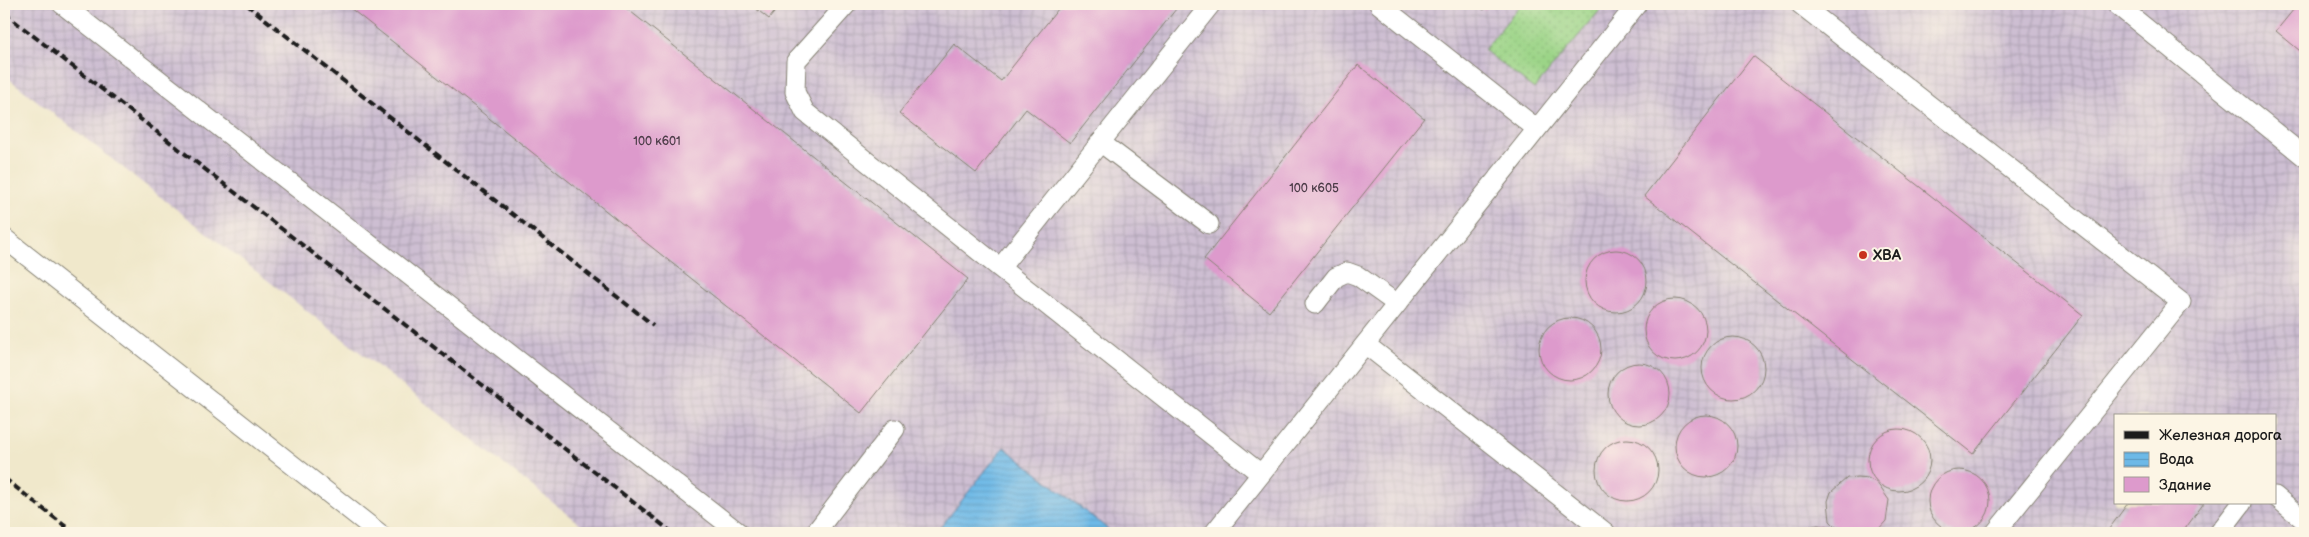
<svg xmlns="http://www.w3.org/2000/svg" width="2309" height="537" font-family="'Balsamiq Sans',sans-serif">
  <defs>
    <pattern id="industrial-grid" width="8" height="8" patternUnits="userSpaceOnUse" patternTransform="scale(1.25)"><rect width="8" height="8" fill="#cdbed2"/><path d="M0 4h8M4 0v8" fill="none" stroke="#afa3b4"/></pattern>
    <pattern id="grass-dots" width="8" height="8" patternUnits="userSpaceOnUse" patternTransform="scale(1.25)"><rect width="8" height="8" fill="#9bd487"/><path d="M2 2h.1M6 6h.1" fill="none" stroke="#85b574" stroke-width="1.8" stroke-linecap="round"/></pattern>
    <pattern id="water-rules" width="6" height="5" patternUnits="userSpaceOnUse" patternTransform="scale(1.25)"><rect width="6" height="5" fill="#6db9e7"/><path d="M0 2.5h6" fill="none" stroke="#5e9ec6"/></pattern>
  </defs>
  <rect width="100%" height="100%" fill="#fcf5e5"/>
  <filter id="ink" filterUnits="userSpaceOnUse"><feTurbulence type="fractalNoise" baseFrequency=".02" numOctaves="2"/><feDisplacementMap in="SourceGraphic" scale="10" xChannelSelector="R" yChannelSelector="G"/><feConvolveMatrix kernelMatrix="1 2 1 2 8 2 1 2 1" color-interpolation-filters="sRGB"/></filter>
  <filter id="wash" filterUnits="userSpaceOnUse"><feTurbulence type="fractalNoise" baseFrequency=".0096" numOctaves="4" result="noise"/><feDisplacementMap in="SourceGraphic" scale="20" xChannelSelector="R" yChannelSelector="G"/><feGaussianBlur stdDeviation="1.12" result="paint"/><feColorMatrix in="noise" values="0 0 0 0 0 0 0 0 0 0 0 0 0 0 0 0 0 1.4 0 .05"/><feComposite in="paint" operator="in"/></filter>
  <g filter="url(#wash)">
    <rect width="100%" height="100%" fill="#f0e8cb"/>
    <path fill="url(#industrial-grid)" fill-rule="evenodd" d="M4 4H2305V533H592L4 75ZM2115 416H2275V503H2115Z"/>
    <path fill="url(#grass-dots)" stroke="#5c7852" d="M1521 4H1605L1534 89 1484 50Z"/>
    <path fill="url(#water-rules)" stroke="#446a82" d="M1004 447 1113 533H936Z"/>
    <g id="blocks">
      <path fill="#dd9acc" d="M345 4H621L968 279 861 413Z
        M750 4H781L769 19Z
        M1062 4H1180L1070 143 1026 109 976 173 899 113 954 44 1001 81Z
        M1476 4H1490L1484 10Z
        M2298 4H2305V55L2276 31Z
        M1753 56 2083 315 1973 454 1644 196Z
        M1358 65 1424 118 1269 312 1204 259Z
        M1585 281a31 31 0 1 1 62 0a31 31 0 1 1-62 0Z
        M1644 330a31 31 0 1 1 62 0a31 31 0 1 1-62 0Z
        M1539 349a31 31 0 1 1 62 0a31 31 0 1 1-62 0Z
        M1702 368a31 31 0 1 1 62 0a31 31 0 1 1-62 0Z
        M1608 394a31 31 0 1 1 62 0a31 31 0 1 1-62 0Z
        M1675 446a31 31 0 1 1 62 0a31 31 0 1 1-62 0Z
        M1868 460a31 31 0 1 1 62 0a31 31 0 1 1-62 0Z
        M1596 470a31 31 0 1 1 62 0a31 31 0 1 1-62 0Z
        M1928 501a31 31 0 1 1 62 0a31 31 0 1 1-62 0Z
        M1857 477 1868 478 1877 483 1889 500 1886 521 1875 533H1842L1830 521 1828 501 1831 492 1847 478Z
        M2128 503H2204L2182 533H2106Z
        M1818 525 1828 527 1840 533H1798L1808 527Z"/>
    </g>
  </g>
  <g filter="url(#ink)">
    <use href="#blocks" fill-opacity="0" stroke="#868274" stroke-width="1"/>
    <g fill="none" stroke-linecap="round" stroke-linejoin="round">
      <defs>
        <path id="lane" d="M62 4 739 533
          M847 4 796 61 795 92 805 112 1000 268
          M1211 4 1000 268 1261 474
          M1379 4 1537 129
          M1800 4 2181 302 1995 533
          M2116 4 2305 157
          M1100 142 1209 224
          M4 238 379 533
          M1315 304 1336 277 1347 272 1358 276 1397 304
          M1365 344 1606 533
          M2275 496 2305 521
          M815 533 895 429
          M1214 533 1637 4
          M2219 533 2242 503"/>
      </defs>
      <use href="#lane" stroke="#868274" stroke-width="21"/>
      <use href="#lane" stroke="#fff" stroke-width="19"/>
      <path stroke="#1c1c1c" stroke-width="4" stroke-dasharray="8 4" stroke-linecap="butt" d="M246 4 653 325
        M4 13 673 533
        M4 478 74 533"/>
    </g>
  </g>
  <circle fill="#c8321e" stroke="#fcf5e5" stroke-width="2" cx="1863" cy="255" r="5"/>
  <g text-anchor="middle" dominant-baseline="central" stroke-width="4" stroke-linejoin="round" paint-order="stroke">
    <g font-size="12" fill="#4c3c48">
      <text x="657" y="141">100 к601</text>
      <text x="1314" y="188">100 к605</text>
    </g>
    <g font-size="15" font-weight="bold" fill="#1c1c1c" stroke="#fcf5e5" text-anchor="start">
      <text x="1873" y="255">ХВА</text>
    </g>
  </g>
  <rect width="2309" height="537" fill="none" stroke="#fcf5e5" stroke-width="20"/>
  <rect x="2114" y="414" width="162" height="90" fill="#fcf5e5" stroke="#a29e95"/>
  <rect x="2124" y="431" width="25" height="8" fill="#1c1c1c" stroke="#a29e95"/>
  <text x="2159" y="440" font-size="15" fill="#1c1c1c">Железная дорога</text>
  <rect x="2124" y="452" width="25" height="15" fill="url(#water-rules)" stroke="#a29e95"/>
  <text x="2159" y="464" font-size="15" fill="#1c1c1c">Вода</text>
  <rect x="2124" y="477" width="25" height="15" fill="#dd9acc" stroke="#a29e95"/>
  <text x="2159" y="490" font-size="15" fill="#1c1c1c">Здание</text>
</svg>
